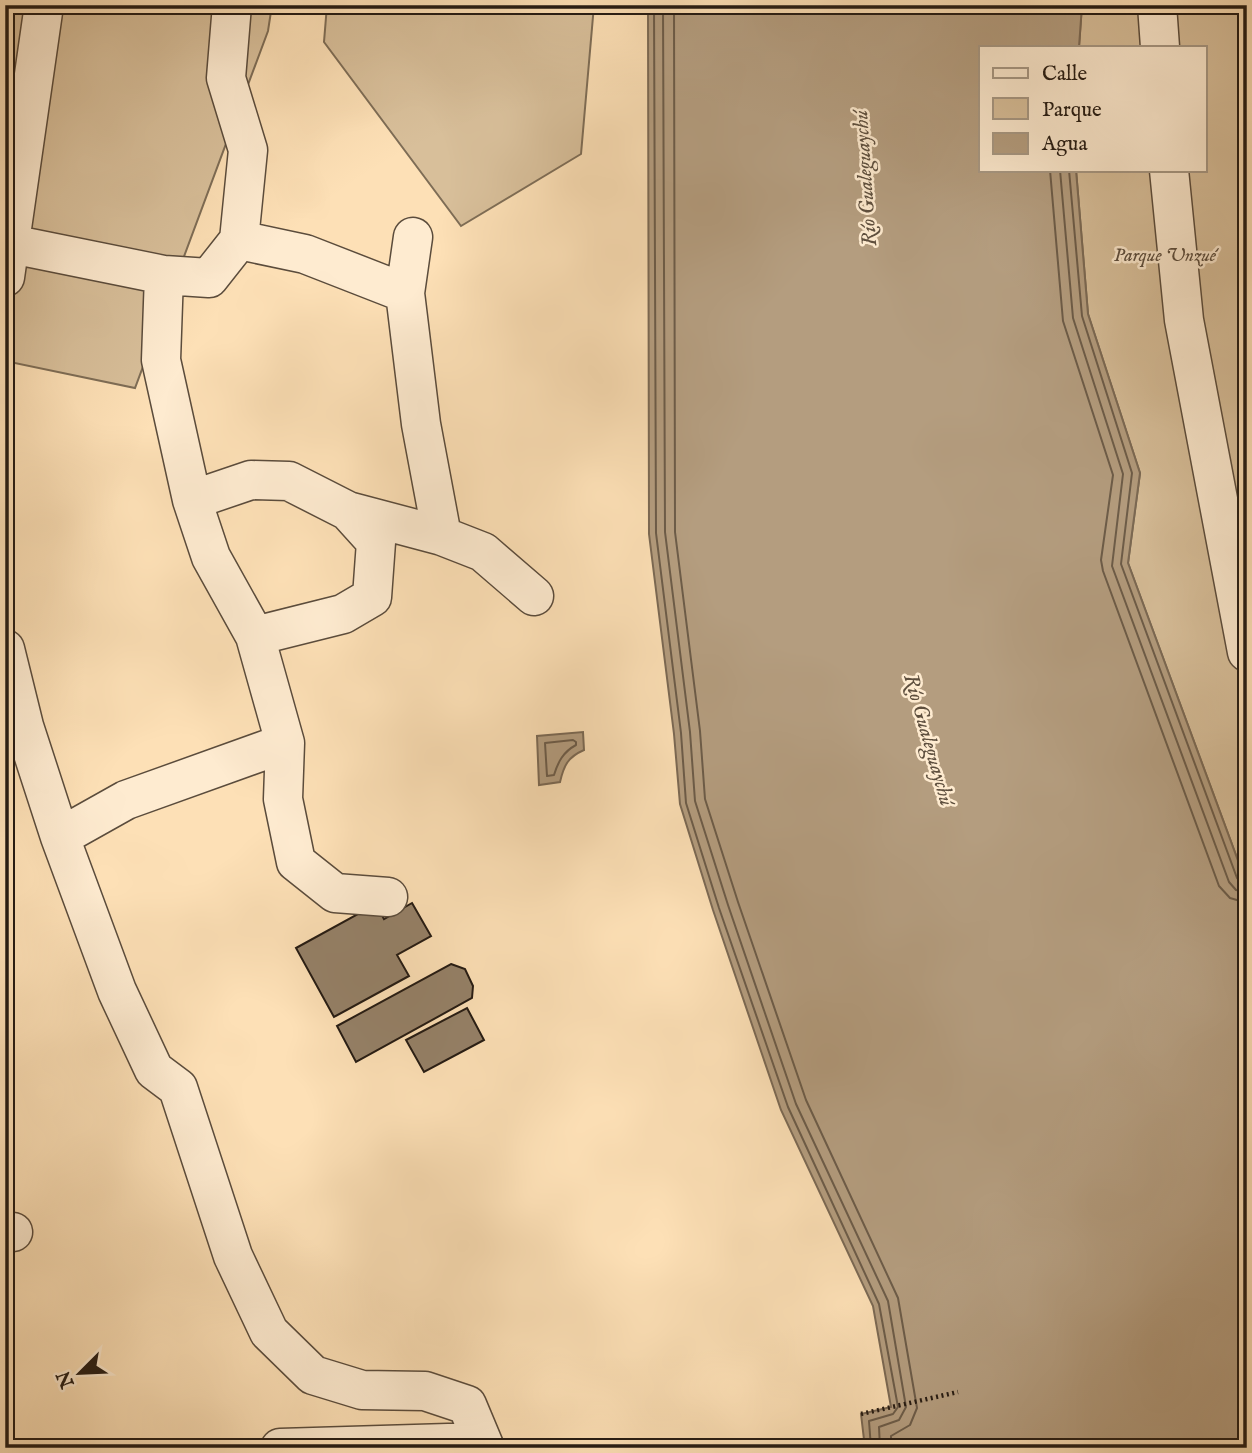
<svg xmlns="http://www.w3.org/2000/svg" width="1252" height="1453" font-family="'IM FELL English',serif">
  <rect width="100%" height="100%" fill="#fde0b6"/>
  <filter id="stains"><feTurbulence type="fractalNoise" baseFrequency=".00286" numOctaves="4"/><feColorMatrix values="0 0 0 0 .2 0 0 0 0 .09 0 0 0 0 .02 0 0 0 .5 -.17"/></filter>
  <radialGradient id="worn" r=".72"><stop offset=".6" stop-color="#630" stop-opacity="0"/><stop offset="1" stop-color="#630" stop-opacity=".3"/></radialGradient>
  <path fill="#d8bf9a" stroke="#7e6d56" stroke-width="2" d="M5 5H272L268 31 135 388 5 361Z
    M327 5H594L581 154 461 226 324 42Z
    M1082 5H1247V885L1128 563 1140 473 1088 314 1076 170H1205V47H1079Z"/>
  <path fill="#b49d7f" stroke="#7b6954" stroke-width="2" d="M648 5H1082L1079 47H981V170H1076L1088 314 1140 473 1128 563 1247 885V1448H865L861 1414 891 1407 873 1306 781 1110 713 910 680 804 674 734 649 534Z
    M583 732 584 750C568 757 564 765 560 782L539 785 537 736Z"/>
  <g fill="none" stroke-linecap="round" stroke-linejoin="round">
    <path stroke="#6c5c49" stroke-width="2" d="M654 5 656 533 681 733 686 803 719 908 788 1107 879 1304 898 1407 893 1414 869 1421 871 1448
      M663 5 665 532 690 732 695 801 728 905 796 1104 888 1301 906 1407 899 1420 879 1427 880 1448
      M674 5 675 532 700 731 705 799 738 902 806 1100 898 1298 917 1408 910 1425 891 1436V1448
      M1050 170 1063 321 1113 475 1101 560 1103 571 1219 886 1230 898 1247 903
      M1060 170 1073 318 1123 474 1112 566 1229 882 1236 890 1247 892
      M1069 170 1082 316 1132 473 1121 564 1237 878 1241 883H1247
      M573 740 576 742V745C563 752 558 762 554 775L547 776 545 743Z"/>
  </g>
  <path fill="#958168" stroke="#251b13" stroke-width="2" d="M412 903 431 936 397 955 409 976 334 1017 296 948 376 904 384 919Z
    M451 964 465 969 473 986 472 998 356 1062 337 1026Z
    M467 1008 484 1040 424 1072 406 1040Z"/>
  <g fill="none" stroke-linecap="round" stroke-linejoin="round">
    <defs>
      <path id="minor" d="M1157 5 1160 47
        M1169 170 1184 320 1247 652
        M413 237 405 293 421 424 442 536
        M239 240 305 254 405 293
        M11 244 164 275 209 278 239 240 248 150 226 78 232 5
        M164 275 161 360 192 500 211 557 255 636 285 743 283 799 296 862 335 893 388 897
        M5 277 44 5
        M192 500 251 480 289 481 348 511 442 536 483 552 534 596
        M255 636 343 614 372 597 376 542 348 511
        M5 649 24 726 60 837 117 991 154 1070 178 1088 233 1256 269 1332 313 1375 362 1390 425 1391 467 1405 485 1448
        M60 837 126 800 285 743
        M5 1233 13 1232
        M280 1448 482 1442"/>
    </defs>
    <use href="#minor" stroke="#5b4c3c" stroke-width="41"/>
    <path stroke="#251b13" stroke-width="4.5" stroke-dasharray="2 3.5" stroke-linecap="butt" d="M861 1414 958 1392"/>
    <use href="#minor" stroke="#feebd0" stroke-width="38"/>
  </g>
  <g text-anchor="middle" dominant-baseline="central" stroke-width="5" stroke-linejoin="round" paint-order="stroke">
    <g font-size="19" font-style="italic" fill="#5b4c3c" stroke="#feebd0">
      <text x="1165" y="256">Parque Unzué</text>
    </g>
    <g font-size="21" font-style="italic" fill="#5e4f3e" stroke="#feebd0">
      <text transform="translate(866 178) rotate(-94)">Río Gualeguaychú</text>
      <text transform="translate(928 740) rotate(74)">Río Gualeguaychú</text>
    </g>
  </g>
  <rect width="1252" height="1453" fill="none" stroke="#fde0b6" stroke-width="28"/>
  <rect x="7" y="7" width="1238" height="1439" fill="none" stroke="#251b13" stroke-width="3.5"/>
  <rect x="14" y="14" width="1224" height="1425" fill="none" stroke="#251b13" stroke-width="2"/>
  <rect x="979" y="46" width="228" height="126" fill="#feebd0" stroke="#a79884" stroke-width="2"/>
  <rect x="993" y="68" width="35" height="10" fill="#feebd0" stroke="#a79884" stroke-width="2"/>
  <text x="1042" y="80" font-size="21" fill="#251b13">Calle</text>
  <rect x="993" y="98" width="35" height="21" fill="#d8bf9a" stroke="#a79884" stroke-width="2"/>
  <text x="1042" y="116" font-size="21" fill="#251b13">Parque</text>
  <rect x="993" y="133" width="35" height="21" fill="#b49d7f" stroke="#a79884" stroke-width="2"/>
  <text x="1042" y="150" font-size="21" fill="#251b13">Agua</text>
  <g transform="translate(80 1373) rotate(246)" stroke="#feebd0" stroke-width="5" paint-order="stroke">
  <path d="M0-5L12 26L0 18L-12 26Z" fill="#251b13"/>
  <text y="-10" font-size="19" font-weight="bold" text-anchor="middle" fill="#251b13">N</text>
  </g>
  <rect width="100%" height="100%" filter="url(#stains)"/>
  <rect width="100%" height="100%" fill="url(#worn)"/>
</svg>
